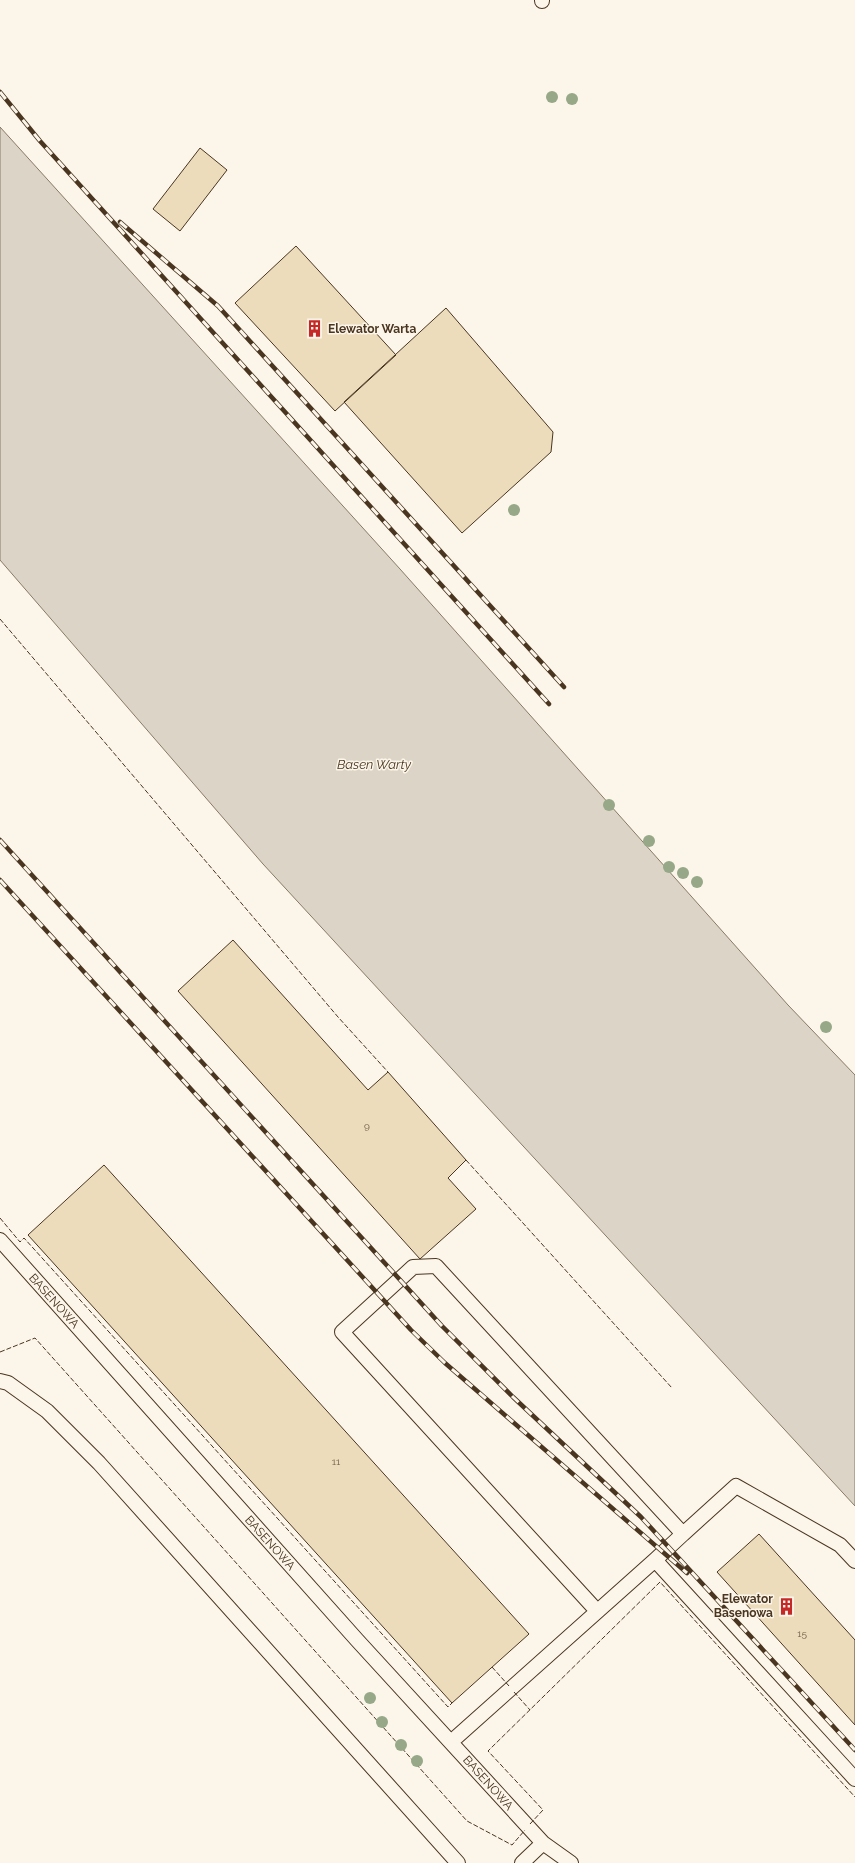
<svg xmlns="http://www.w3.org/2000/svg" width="855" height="1863" font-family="Raleway,sans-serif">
  <rect width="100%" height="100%" fill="#fbf6e9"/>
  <path fill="#dcd4c6" stroke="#887966" d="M0 127 400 569 788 1005 855 1075V1506L263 864 0 560Z"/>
  <path fill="#ecdcbc" stroke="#4a3520" d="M200 148 227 170 180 231 153 209Z
    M296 246 396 355 335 411 235 303Z
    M446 308 553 432 551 452 462 533 344 402Z
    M233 940 368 1090 388 1072 466 1160 448 1178 476 1209 420 1259 178 991Z
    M104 1165 529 1634 452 1703 28 1235Z
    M759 1534 855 1640V1725L717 1572Z"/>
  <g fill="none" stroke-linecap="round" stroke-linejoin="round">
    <defs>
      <path id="lane" d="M542 0V1
        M0 1240 357 1640 543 1843
        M0 1381 8 1383 47 1411 99 1463 458 1863
        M683 1534 736 1486 840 1545 855 1561
        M655 1560 855 1779
        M451 1742 655 1560 683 1534 436 1266 413 1267 342 1332 597 1611
        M522 1863 543 1843 571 1863"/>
    </defs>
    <use href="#lane" stroke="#4a3520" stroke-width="16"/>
    <use href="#lane" stroke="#fbf6e9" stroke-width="14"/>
    <defs>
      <path id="rail" d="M0 92 40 141 549 704
        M120 222 218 306 564 687
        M0 840 442 1326 513 1397 641 1517 855 1750
        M0 880 411 1330 445 1363 687 1573"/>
    </defs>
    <use href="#rail" stroke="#4a3520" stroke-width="4.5"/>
    <use href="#rail" stroke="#fbf6e9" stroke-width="3" stroke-dasharray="9" stroke-linecap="butt"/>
    <path stroke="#4a3520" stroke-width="1" stroke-dasharray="5 2" stroke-linecap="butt" d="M0 619 338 1017 388 1072
      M466 1160 672 1388
      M0 1218 20 1242 24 1238 448 1707 452 1703
      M0 1352 35 1338 467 1821 512 1845 525 1830
      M492 1667 509 1686
      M514 1692 530 1710
      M530 1824 543 1810 488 1751 660 1582 855 1797"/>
  </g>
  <g fill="#96a887">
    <circle cx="552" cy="97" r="6"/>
    <circle cx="572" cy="99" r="6"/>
    <circle cx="514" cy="510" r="6"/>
    <circle cx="609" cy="805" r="6"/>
    <circle cx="649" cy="841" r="6"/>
    <circle cx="669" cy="867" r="6"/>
    <circle cx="683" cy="873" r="6"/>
    <circle cx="697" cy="882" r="6"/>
    <circle cx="826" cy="1027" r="6"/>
    <circle cx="370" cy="1698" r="6"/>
    <circle cx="382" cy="1722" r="6"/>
    <circle cx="401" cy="1745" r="6"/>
    <circle cx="417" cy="1761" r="6"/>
  </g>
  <defs>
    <symbol id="building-bare" viewBox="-9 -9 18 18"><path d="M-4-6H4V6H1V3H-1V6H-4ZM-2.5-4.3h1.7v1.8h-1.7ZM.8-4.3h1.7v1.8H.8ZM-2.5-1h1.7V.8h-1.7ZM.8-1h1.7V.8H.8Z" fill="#c62828" stroke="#fbf6e9" stroke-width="2.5" paint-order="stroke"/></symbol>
  </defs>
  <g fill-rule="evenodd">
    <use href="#building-bare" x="302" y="316" width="25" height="25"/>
    <use href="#building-bare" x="774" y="1594" width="25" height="25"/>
  </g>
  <g text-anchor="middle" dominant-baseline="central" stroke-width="3" stroke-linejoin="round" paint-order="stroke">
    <g font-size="10" fill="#725f47">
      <text x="367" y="1125">9</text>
      <text x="336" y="1461">11</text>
      <text x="802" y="1633">15</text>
    </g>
    <g font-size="12" font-weight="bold" fill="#4a3520" stroke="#fbf6e9" text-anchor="start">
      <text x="328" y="329">Elewator Warta</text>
      <text x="773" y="1599" text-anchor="end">Elewator<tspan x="773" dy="14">Basenowa</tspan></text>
    </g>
    <g font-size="12" fill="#4a3520" stroke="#fbf6e9">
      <text transform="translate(54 1301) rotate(48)">BASENOWA</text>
      <text transform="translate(270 1543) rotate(48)">BASENOWA</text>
      <text transform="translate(488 1783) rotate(48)">BASENOWA</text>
    </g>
    <g font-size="13" font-style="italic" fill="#4a3520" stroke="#fbf6e9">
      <text x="374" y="764">Basen Warty</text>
    </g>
  </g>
</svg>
